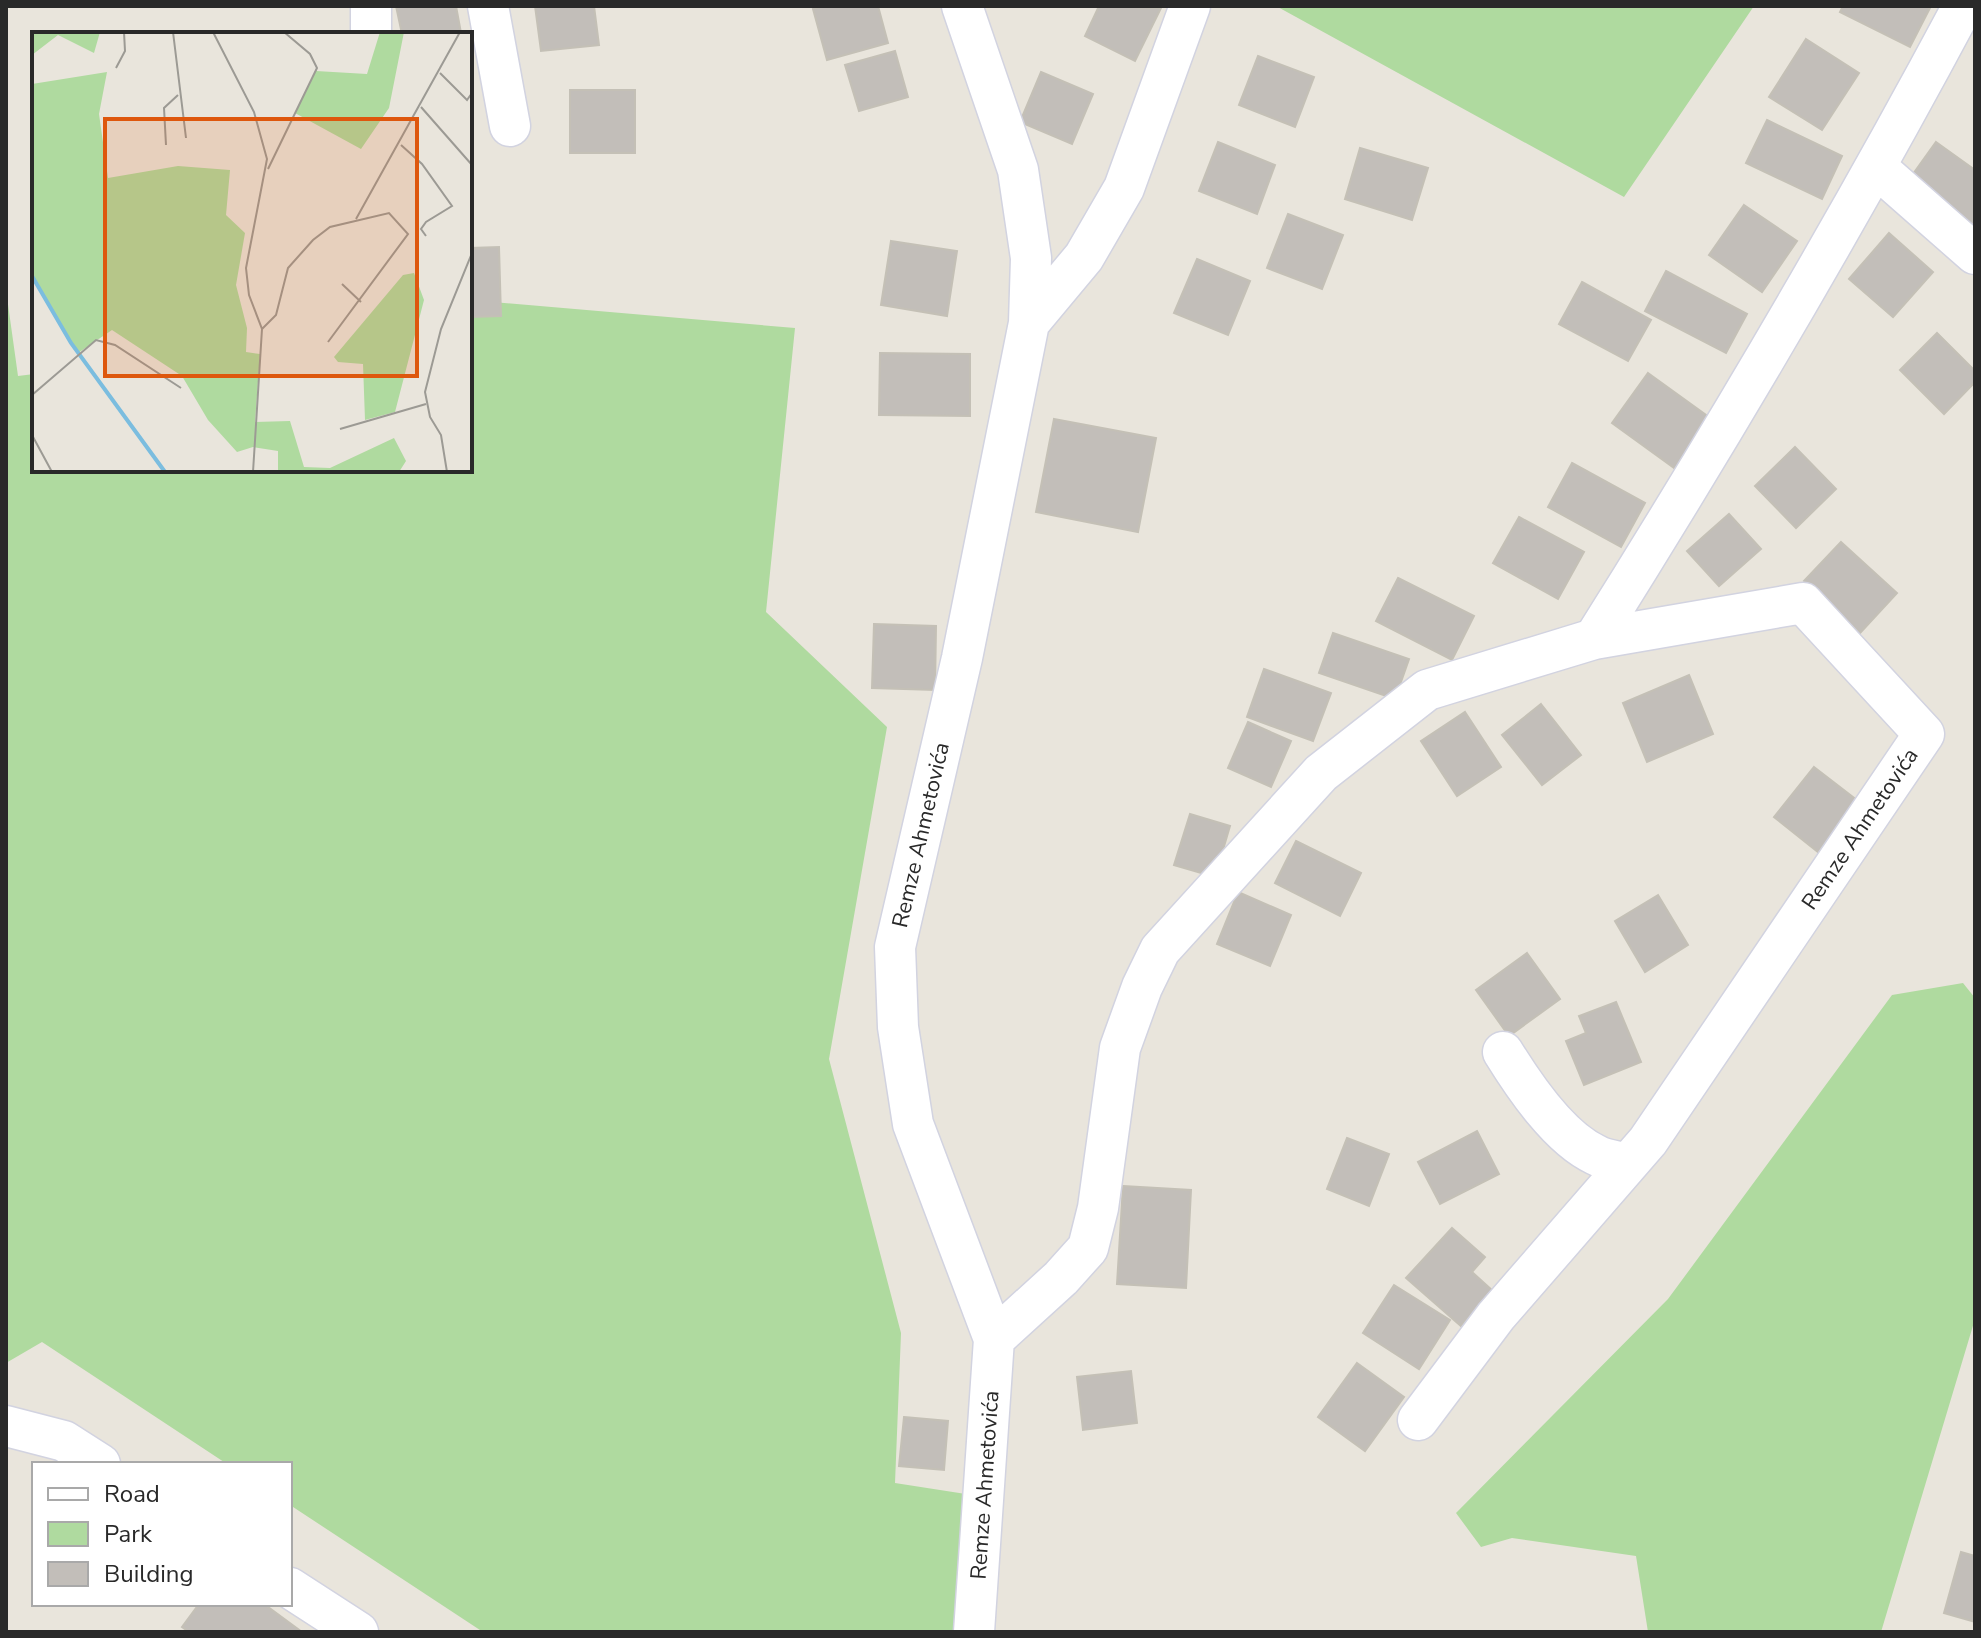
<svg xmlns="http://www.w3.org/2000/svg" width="1981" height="1638" font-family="'Nunito Sans',sans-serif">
  <rect width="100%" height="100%" fill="#e9e5dc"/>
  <path fill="#afda9f" d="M1276 6H1754L1624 197Z
    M6 290 18 376 34 374V470H470V300L795 328 766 612 887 727 829 1059 901 1333 895 1483 985 1497 974 1632H483L290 1505V1464H227L42 1342 6 1363Z
    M1963 983 1975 998V1319L1881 1632H1648L1636 1556 1512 1538 1481 1547 1456 1513 1668 1299 1892 995Z"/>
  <path fill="#c2beb9" stroke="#c4c0b6" stroke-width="2" d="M396 6H456L461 33 402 34Z
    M535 6H594L599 45 541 51Z
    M824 6H878L888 43 827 60 813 9Z
    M1099 6 1161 8 1135 61 1085 36Z
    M1843 6H1931L1910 47 1840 12Z
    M1806 39 1859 73 1822 130 1769 97Z
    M895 51 908 97 859 111 845 65Z
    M1258 56 1314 77 1295 127 1239 105Z
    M1041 72 1093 94 1072 144 1020 122Z
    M570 90H635V153H570Z
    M1767 120 1842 156 1822 199 1746 163Z
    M1218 142 1275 165 1257 214 1199 191Z
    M1936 142 1975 170V238L1903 188Z
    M1360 148 1428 168 1412 220 1345 199Z
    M1744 205 1797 241 1762 292 1709 255Z
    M1288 214 1343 235 1322 289 1267 268Z
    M1889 233 1933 272 1893 317 1849 279Z
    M891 241 957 251 947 316 881 305Z
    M499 247 501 316 470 317V248Z
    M1197 259 1250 281 1228 335 1174 313Z
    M1666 271 1747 314 1726 353 1645 311Z
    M1582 282 1651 320 1628 361 1559 324Z
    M1937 333 1975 371V382L1944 414 1900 370Z
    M880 353 970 354V416L879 415Z
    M1648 373 1713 420 1677 470 1612 423Z
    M1054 419 1156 438 1138 532 1036 512Z
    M1795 447 1836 489 1796 528 1755 486Z
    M1572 463 1645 503 1621 547 1548 507Z
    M1729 514 1761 549 1719 586 1687 551Z
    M1519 517 1584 552 1558 599 1493 563Z
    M1841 542 1897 593 1860 633 1804 581Z
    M1398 578 1474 616 1452 660 1376 621Z
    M874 624 936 626 935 690 872 688Z
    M1333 633 1409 659 1395 699 1319 673Z
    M1264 669 1331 693 1313 741 1247 717Z
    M1689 675 1713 734 1647 762 1623 703Z
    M1541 704 1581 755 1542 785 1502 735Z
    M1465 712 1501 767 1457 796 1421 741Z
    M1248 722 1291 741 1271 787 1228 768Z
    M1814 767 1858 801 1818 852 1774 817Z
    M1190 814 1230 826 1215 877 1174 865Z
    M1296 841 1361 873 1340 916 1275 883Z
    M1238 892 1291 915 1270 966 1217 944Z
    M1658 895 1688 945 1645 972 1615 921Z
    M1527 953 1560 999 1509 1036 1476 990Z
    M1616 1002 1641 1062 1584 1085 1566 1041 1586 1033 1579 1016Z
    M1477 1131 1499 1174 1440 1204 1418 1162Z
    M1347 1138 1389 1154 1369 1206 1327 1189Z
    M1123 1186 1191 1190 1186 1288 1117 1284Z
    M1452 1228 1485 1257 1472 1272 1493 1291 1461 1326 1406 1278Z
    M1394 1285 1450 1320 1419 1369 1363 1333Z
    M1357 1363 1404 1397 1365 1451 1318 1417Z
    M1131 1371 1137 1423 1083 1430 1077 1377Z
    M904 1417 948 1421 944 1470 899 1466Z
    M1961 1552 1975 1556V1622L1944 1613Z
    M199 1604H264L302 1632H189L182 1627Z"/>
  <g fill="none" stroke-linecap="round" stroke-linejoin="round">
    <defs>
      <path id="street" d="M371 6V34
        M488 6 510 126
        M962 6 1018 170 1031 258 1029 323 962 658 895 947 898 1027 913 1124 994 1339 974 1632
        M1877 168 1975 254
        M1029 323 1084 257 1124 188 1190 6
        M1594 639C1724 432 1848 222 1963 6
        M1503 1052C1524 1086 1559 1138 1596 1155 1605 1160 1617 1161 1627 1164
        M994 1339 1061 1278 1088 1248 1098 1208 1120 1048 1142 987 1160 950 1321 773 1427 690 1594 639 1803 603 1924 734 1648 1141 1496 1316 1418 1420
        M6 1426 64 1441 100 1464
        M290 1588 358 1632"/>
    </defs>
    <use href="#street" stroke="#d2d3e0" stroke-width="43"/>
    <use href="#street" stroke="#fff" stroke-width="40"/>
  </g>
  <g text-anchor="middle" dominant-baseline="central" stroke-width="8" stroke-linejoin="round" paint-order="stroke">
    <g font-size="22" fill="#292929" stroke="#fff">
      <text transform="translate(1860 829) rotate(-56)">Remze Ahmetovića</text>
      <text transform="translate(921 835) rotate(-77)">Remze Ahmetovića</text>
      <text transform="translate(985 1485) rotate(-86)">Remze Ahmetovića</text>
    </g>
  </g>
  <g transform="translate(32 32)">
    <rect width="440" height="440" fill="#e9e5dc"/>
    <path d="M0 0H68L62 21 26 3 0 23ZM348 0H372L357 76 329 117 263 81 284 39 335 42ZM75 40 67 82 76 146 146 134 198 138 194 183 213 201 204 253 215 296 214 320 228 322 223 390 258 389 272 435 298 436 362 406 374 429 367 440H246V419L221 415 205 420 176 388 150 344 80 298 46 321 39 311 0 244V52ZM382 241 392 268 363 380 333 388 331 332 306 330 302 325 371 243Z" fill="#afda9f"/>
    <path fill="none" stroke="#7bbddf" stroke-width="4" d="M0 244 39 311 133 440"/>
    <path fill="none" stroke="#9c9a94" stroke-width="2" d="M141 0 154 106M181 0 222 80 235 127 214 236 217 263 230 297 221 440M84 36 93 19 92 0M408 41 435 68 440 61M389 75 440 133M134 113 132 76 146 63M369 113 390 132 420 174 394 190 389 197 394 204M236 137 285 36 278 22 252 0M324 187 428 0M310 252 329 270M230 297 244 283 256 236 281 208 298 195 357 181 376 202 296 310M0 363 64 308 83 313 149 356M308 397 394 372M0 403 20 440M415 440 409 403 398 385 393 360 409 297 440 221"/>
    <path fill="#de570d" fill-opacity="0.15" stroke="#de570d" stroke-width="4" d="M73 87H385V344H73Z"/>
    <rect width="440" height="440" fill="none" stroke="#292929" stroke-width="4"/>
  </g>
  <rect width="1981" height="1638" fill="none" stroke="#292929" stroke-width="16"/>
  <rect x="32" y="1462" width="260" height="144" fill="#ffffff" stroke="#a9a9a9" stroke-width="2"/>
  <rect x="48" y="1488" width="40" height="12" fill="#ffffff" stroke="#a9a9a9" stroke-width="2"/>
  <text x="104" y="1502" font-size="24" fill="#292929">Road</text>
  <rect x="48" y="1522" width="40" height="24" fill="#afda9f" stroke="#a9a9a9" stroke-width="2"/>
  <text x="104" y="1542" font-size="24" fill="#292929">Park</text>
  <rect x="48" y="1562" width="40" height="24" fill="#c2beb9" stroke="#a9a9a9" stroke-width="2"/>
  <text x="104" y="1582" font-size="24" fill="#292929">Building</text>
</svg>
